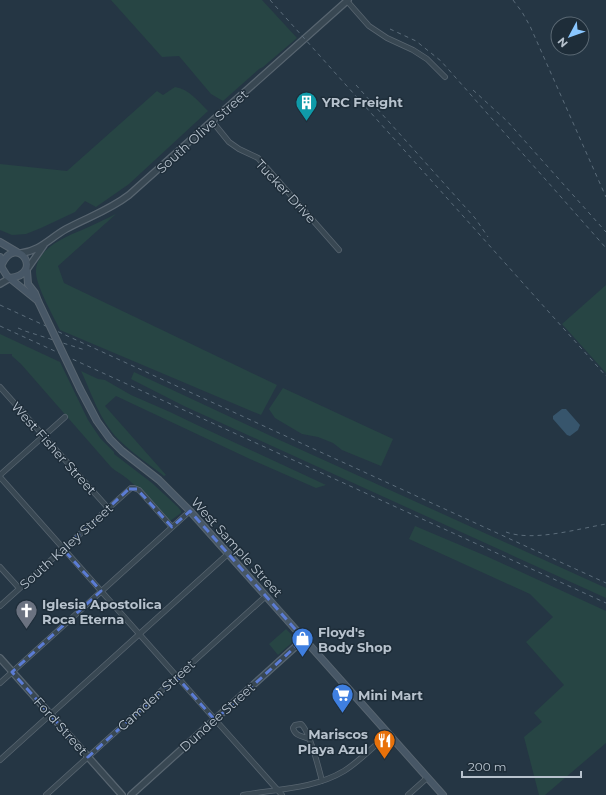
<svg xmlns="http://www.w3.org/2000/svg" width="606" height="795" font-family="Montserrat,sans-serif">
  <rect width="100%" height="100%" fill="#253644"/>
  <path fill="#274544" d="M111 0H262L297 38 263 67 259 69 223 101 211 94 179 56 162 57Z
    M175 87C189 89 199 102 208 111L129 184 96 207 85 201 75 212 41 228 26 234 12 235 0 230V164L67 171 157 91 163 95Z
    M116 214 58 266 64 283 277 385 261 415 60 330C53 315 37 288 36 273 35 249 65 237 82 230 94 225 105 219 116 214Z
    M606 285V373L562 324Z
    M0 334 60 362 88 420 100 438 114 452V454L152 483 178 507 181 511V513L170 521 139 488C133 485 131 481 125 477 120 473 115 471 111 467L21 364 12 356V354H0Z
    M81 371 98 379 105 380 131 395 170 412 197 425 326 485 316 488 250 459 116 396 105 406 166 475 164 476C149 464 132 453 118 439 99 419 92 394 81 371Z
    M134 372 273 437 606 588V598L184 406 131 379Z
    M283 388 393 439 381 466 342 450 333 443 318 437 302 434 275 418 269 409Z
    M415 526 486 556 606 611V743L545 795H539L524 737 542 722 534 713 564 685 526 642 553 617 530 594 409 539Z
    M286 629 296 639 278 655 269 644Z"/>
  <path fill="#37556c" d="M562 409H566L580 425 578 430 570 436 567 435 553 419V416Z"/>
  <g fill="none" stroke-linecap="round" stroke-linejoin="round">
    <defs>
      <path id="minor" d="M347 1 369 26 387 38 413 50 427 59 445 77
        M212 121 229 142 239 149 258 158 339 250
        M0 387 108 508
        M0 475 65 417
        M0 477 282 795
        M0 567 19 588
        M0 606 131 488H134L139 490 172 527
        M0 683 190 511
        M309 739C302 736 295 736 293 728L295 725 301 724C309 730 319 769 322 781
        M0 760 229 553
        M46 795 266 596
        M243 795C276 789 314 789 344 771 360 761 374 746 388 734
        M408 795 427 778"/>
      <path id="tertiary" d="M21 253C40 251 50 238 66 229 88 217 108 211 129 195L348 0
        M28 268 44 245
        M0 284 10 278
        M0 658 122 795
        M131 795 304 639"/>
      <path id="secondary" d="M0 242 17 252
        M0 257 2 268 7 276 38 301
        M2 264C17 233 45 274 10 278
        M27 271 28 284 35 293 38 301
        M80 389 97 421 110 439 122 451 159 480 190 511 443 795"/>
    </defs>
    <use href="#minor" stroke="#586570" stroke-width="6"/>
    <use href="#tertiary" stroke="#586570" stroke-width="8"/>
    <use href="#secondary" stroke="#586570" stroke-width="8"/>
    <use href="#minor" stroke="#394853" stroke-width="4.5"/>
    <use href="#tertiary" stroke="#394853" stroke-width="5.5"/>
    <use href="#secondary" stroke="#475766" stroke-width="6"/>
    <path stroke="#5b6c7a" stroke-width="1" stroke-dasharray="4 4" stroke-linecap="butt" d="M270 0 606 376
      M513 0 522 12 530 26 606 197
      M390 29 416 41 441 61 606 248
      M356 85 475 218 488 237
      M473 90 507 121 606 232
      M0 305 606 583
      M0 326 606 603
      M18 328 25 331 85 350
      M506 532C533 542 577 529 606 524"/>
    <defs>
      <path id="secondary-bridge" d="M38 301 80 389"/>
    </defs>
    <use href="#secondary-bridge" stroke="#586570" stroke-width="8" stroke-linecap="butt"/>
    <use href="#secondary-bridge" stroke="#475766" stroke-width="6"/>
  </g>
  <path fill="none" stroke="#5b7cd4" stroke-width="3" stroke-dasharray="8 5" stroke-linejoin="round" d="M129 489H137L172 527 190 511 304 639 215 720 177 677 88 757 12 672 101 591 63 549Z"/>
  <defs>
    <symbol id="building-pin" viewBox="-11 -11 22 30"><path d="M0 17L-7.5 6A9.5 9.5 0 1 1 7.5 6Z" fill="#0f9aa8" stroke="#1e2d39"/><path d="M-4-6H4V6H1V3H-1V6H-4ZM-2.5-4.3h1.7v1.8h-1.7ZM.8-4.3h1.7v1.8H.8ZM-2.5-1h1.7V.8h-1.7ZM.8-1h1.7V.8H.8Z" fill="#fff"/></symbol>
    <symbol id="church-pin" viewBox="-11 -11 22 30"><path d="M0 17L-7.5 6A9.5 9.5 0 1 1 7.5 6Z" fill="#6b7280" stroke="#1e2d39"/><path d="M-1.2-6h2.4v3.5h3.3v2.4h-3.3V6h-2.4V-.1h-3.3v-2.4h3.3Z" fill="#fff"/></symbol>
    <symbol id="shop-pin" viewBox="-11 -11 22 30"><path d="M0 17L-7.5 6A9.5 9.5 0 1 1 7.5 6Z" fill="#3f7fe0" stroke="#1e2d39"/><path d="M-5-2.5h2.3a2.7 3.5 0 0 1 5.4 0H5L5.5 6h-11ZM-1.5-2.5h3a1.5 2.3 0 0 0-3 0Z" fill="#fff"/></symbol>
    <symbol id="supermarket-pin" viewBox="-11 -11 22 30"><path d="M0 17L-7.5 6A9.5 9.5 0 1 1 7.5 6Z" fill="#3f7fe0" stroke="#1e2d39"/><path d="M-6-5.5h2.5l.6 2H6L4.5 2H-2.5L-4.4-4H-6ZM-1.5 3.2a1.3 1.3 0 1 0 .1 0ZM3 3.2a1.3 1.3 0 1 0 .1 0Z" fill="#fff"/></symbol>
    <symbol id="restaurant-pin" viewBox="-11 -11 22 30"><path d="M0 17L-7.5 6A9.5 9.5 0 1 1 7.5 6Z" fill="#e8710a" stroke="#1e2d39"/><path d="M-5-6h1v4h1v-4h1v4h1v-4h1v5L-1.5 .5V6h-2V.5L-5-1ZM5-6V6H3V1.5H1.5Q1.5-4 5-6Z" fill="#fff"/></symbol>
  </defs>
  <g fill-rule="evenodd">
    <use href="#building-pin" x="294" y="90" width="25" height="34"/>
    <use href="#church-pin" x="14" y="598" width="25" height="34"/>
    <use href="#shop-pin" x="290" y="626" width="25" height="34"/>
    <use href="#supermarket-pin" x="330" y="682" width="25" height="34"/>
    <use href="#restaurant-pin" x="372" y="728" width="25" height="34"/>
  </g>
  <g text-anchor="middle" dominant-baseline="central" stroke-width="3" stroke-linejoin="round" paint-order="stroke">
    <g font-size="13" font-weight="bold" fill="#b7c2cd" stroke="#1e2d39" text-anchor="start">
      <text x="322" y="102">YRC Freight</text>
      <text x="42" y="604">Iglesia Apostolica<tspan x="42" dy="15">Roca Eterna</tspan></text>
      <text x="318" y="632">Floyd's<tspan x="318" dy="15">Body Shop</tspan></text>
      <text x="358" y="695">Mini Mart</text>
      <text x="368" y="734" text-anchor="end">Mariscos<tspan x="368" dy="15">Playa Azul</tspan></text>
    </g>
    <g font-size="13" fill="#b7c2cd" stroke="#1e2d39">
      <text transform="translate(202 131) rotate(-42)">South Olive Street</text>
      <text transform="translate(286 191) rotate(47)">Tucker Drive</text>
      <text transform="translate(54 448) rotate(48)">West Fisher Street</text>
      <text transform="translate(66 546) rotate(-42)">South Kaley Street</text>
      <text transform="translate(237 547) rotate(48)">West Sample Street</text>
      <text transform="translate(156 695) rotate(-42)">Camden Street</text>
      <text transform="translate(217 717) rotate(-42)">Dundee Street</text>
      <text transform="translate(61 726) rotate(48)">Ford Street</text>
    </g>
  </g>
  <g transform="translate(570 36) rotate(229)"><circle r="19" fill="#1e2d39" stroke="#5b6974"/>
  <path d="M0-3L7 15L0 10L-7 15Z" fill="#8ac7ff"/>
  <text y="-6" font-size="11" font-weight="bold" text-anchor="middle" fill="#b7c2cd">N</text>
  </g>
  <path d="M462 771v6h119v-6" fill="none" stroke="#b7c2cd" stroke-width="2"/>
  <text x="468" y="771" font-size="12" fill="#b7c2cd" stroke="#1e2d39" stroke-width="3" paint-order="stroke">200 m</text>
</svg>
